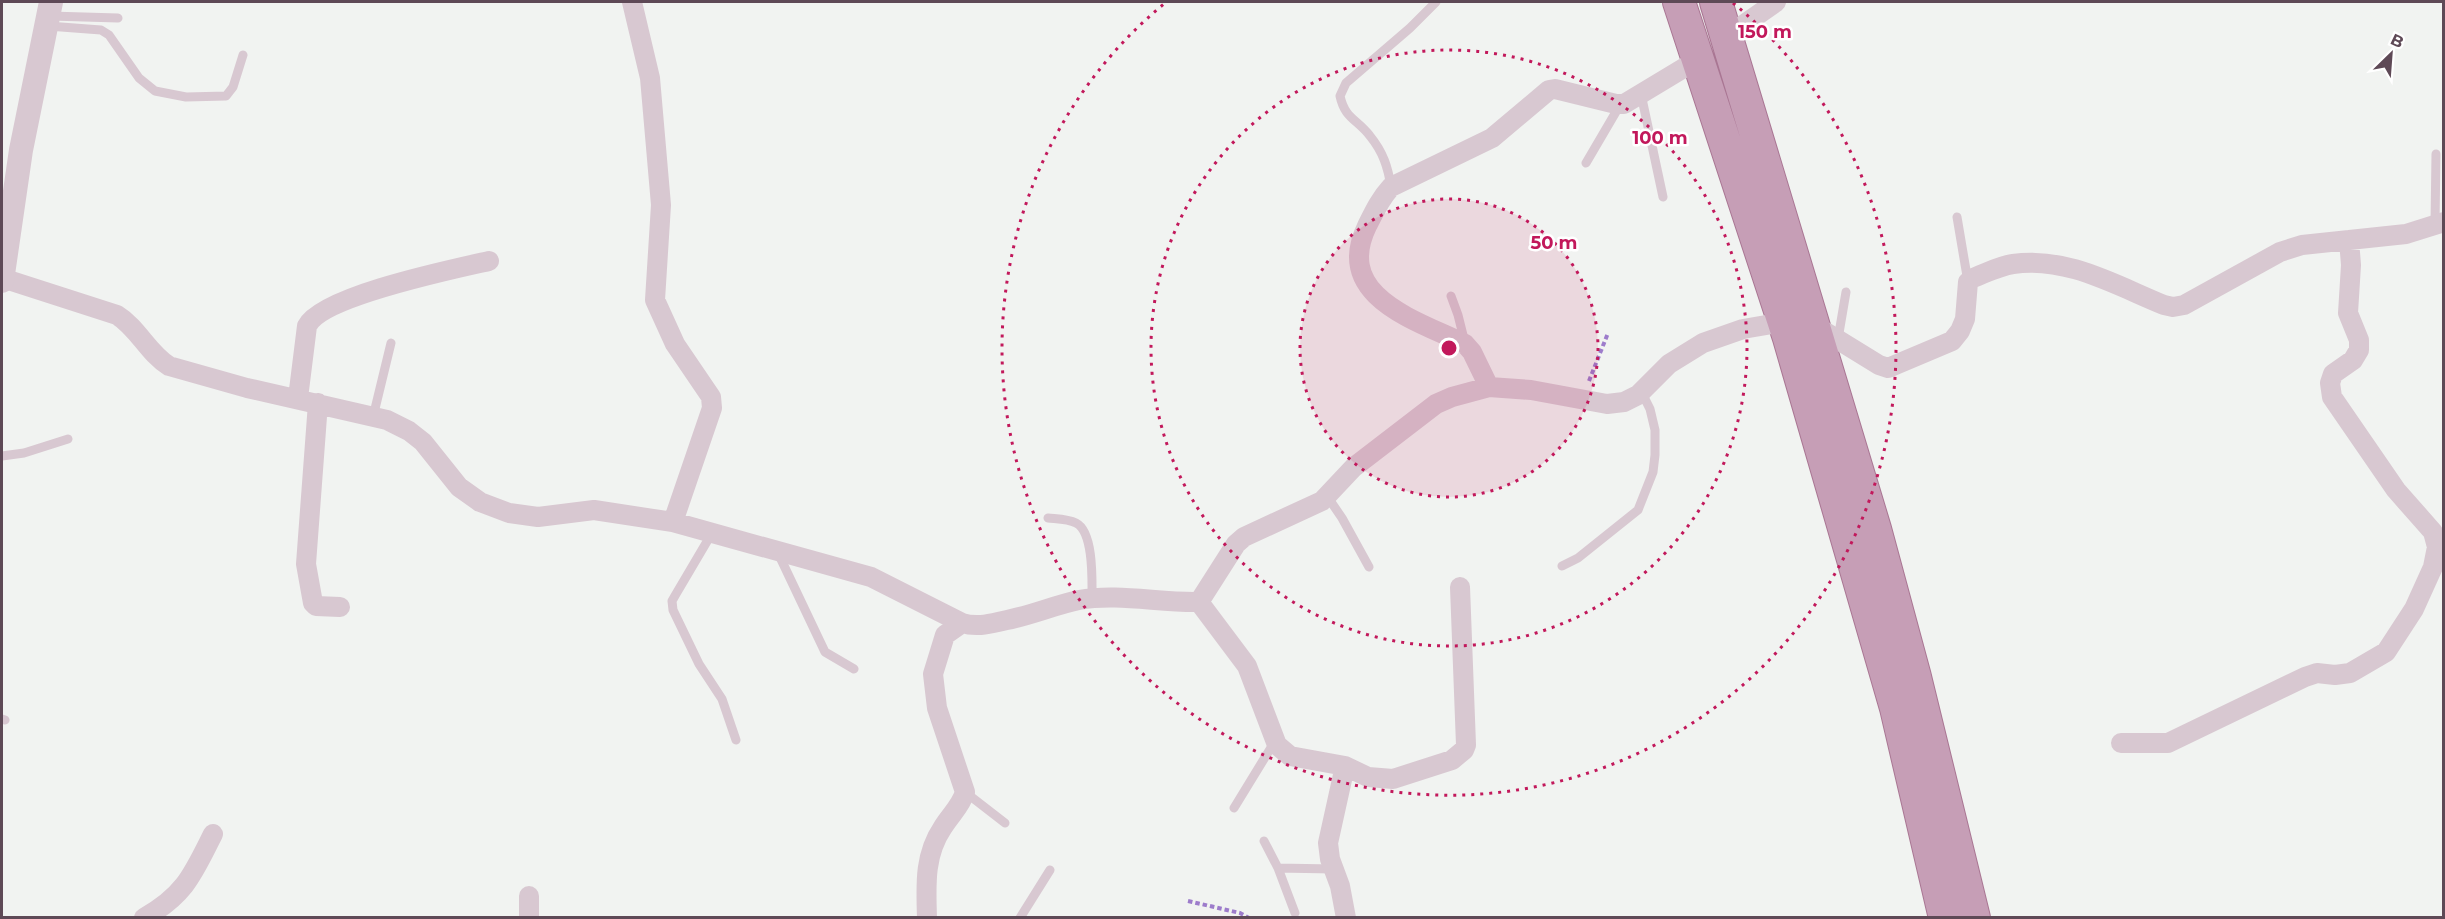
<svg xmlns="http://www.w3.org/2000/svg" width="2445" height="919" font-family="Montserrat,sans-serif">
  <rect width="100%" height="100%" fill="#f1f3f1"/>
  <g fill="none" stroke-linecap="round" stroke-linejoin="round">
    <defs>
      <path id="trunk" d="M1679 2 1789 338 1896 708 1945 918
        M1716 2 1875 529 1915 677 1974 918"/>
    </defs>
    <use href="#trunk" stroke="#a97693" stroke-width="34"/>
    <path stroke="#9d7ccb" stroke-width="4" stroke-dasharray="4.5 3" stroke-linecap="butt" d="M1589 381 1608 333
      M1188 901 1240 913 1249 918"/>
    <path stroke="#d8c8d1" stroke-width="9" d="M50 16 118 18
      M48 26 101 30 109 35 139 78 155 91 186 97 226 96 233 87 243 55
      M1641 94 1663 197
      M1586 163 1620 105
      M1391 187C1388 167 1383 152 1370 136 1357 119 1345 119 1340 96L1346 83 1410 28 1436 2
      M1957 217 1968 282
      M2435 224 2436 154
      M1451 296 1458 315 1465 343
      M1838 339 1846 292
      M373 417 391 343
      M2 456 24 453 68 439
      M1327 496 1342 518 1369 567
      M1048 518C1057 519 1068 519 1076 523 1094 532 1092 581 1092 599
      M712 533 676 594 672 601 673 610 699 664 722 699 736 740
      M778 553 825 652 854 669
      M1562 566 1578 558 1638 510 1653 472 1655 455V430L1650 409 1641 391
      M2 719 5 720
      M965 792 1005 823
      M1234 808 1275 741
      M1264 841 1278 868 1295 913
      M1278 868 1333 869
      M1020 918 1050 870"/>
    <path stroke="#d8c8d1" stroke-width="20" d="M632 2 650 78 661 205 655 300 675 344 711 397 712 408 673 522
      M1726 37 1776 2
      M2 278 117 315C138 328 148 353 169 366L247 388 387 420 409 431 423 442 459 487 480 502 509 513 538 517 594 510 673 522 871 577 962 623C978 628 992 623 1007 620 1032 615 1055 605 1079 600 1118 593 1159 603 1199 602L1236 544 1244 537 1322 501 1354 467 1436 404 1452 397 1489 387 1531 390 1607 404 1624 402 1638 395 1669 364 1703 343 1743 329 1784 322
      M1814 325 1879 365 1888 368 1952 341 1960 331 1965 319 1968 282 1973 278C1986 273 1999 266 2013 264 2066 256 2115 285 2164 305L2173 307 2184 305 2280 252 2302 245 2406 234 2444 222
      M1489 387 1472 352 1465 344C1416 320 1333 297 1367 226 1374 212 1380 199 1391 187L1492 138 1549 90 1555 89 1616 104H1624L1697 60
      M298 398 307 326C322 296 454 269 489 261
      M318 403 306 564 313 603 316 606 340 607
      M1199 602 1247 666 1277 745 1290 756 1345 766 1368 777 1393 779 1452 760 1464 750 1466 745 1460 587
      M2121 743H2168L2305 677 2317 673 2335 675 2350 673 2386 652 2414 609 2433 567 2437 547 2433 532 2396 490 2332 397 2330 383 2333 374 2353 360 2359 350V340L2348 313 2351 265 2349 240
      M1345 766 1328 843 1330 859 1340 886 1346 918
      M529 896V918
      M144 918C185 895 193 874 213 834
      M927 918C926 885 924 855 943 827 951 814 961 806 965 792L937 708 933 674 945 635 962 623"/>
    <path stroke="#d8c8d1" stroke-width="24" d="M2 281 21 150 51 2"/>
    <use href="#trunk" stroke="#c69eb6" stroke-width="32"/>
  </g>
  <circle cx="1449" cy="348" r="149" fill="#c2185b" fill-opacity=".12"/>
  <g fill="none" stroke="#c2185b" stroke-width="3" stroke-dasharray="3 6">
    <circle cx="1449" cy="348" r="149"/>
    <circle cx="1449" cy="348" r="298"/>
    <path d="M1733 3A447 447 0 1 1 1165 3"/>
  </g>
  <circle cx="1449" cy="348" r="9" fill="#c2185b" stroke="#fff" stroke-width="3"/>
  <g font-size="18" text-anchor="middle" font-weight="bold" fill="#c2185b" stroke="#fff" stroke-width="5" stroke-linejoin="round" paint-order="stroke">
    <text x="1765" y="38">150 m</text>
    <text x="1660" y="144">100 m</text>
    <text x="1554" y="249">50 m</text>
  </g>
  <rect width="2445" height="919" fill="none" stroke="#5e4956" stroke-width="6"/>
  <g transform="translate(2391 54) rotate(25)" stroke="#ffffff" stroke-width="4.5" paint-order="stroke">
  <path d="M0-4.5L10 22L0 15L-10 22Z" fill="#5e4956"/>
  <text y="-9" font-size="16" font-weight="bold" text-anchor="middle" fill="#5e4956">B</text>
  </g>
</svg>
